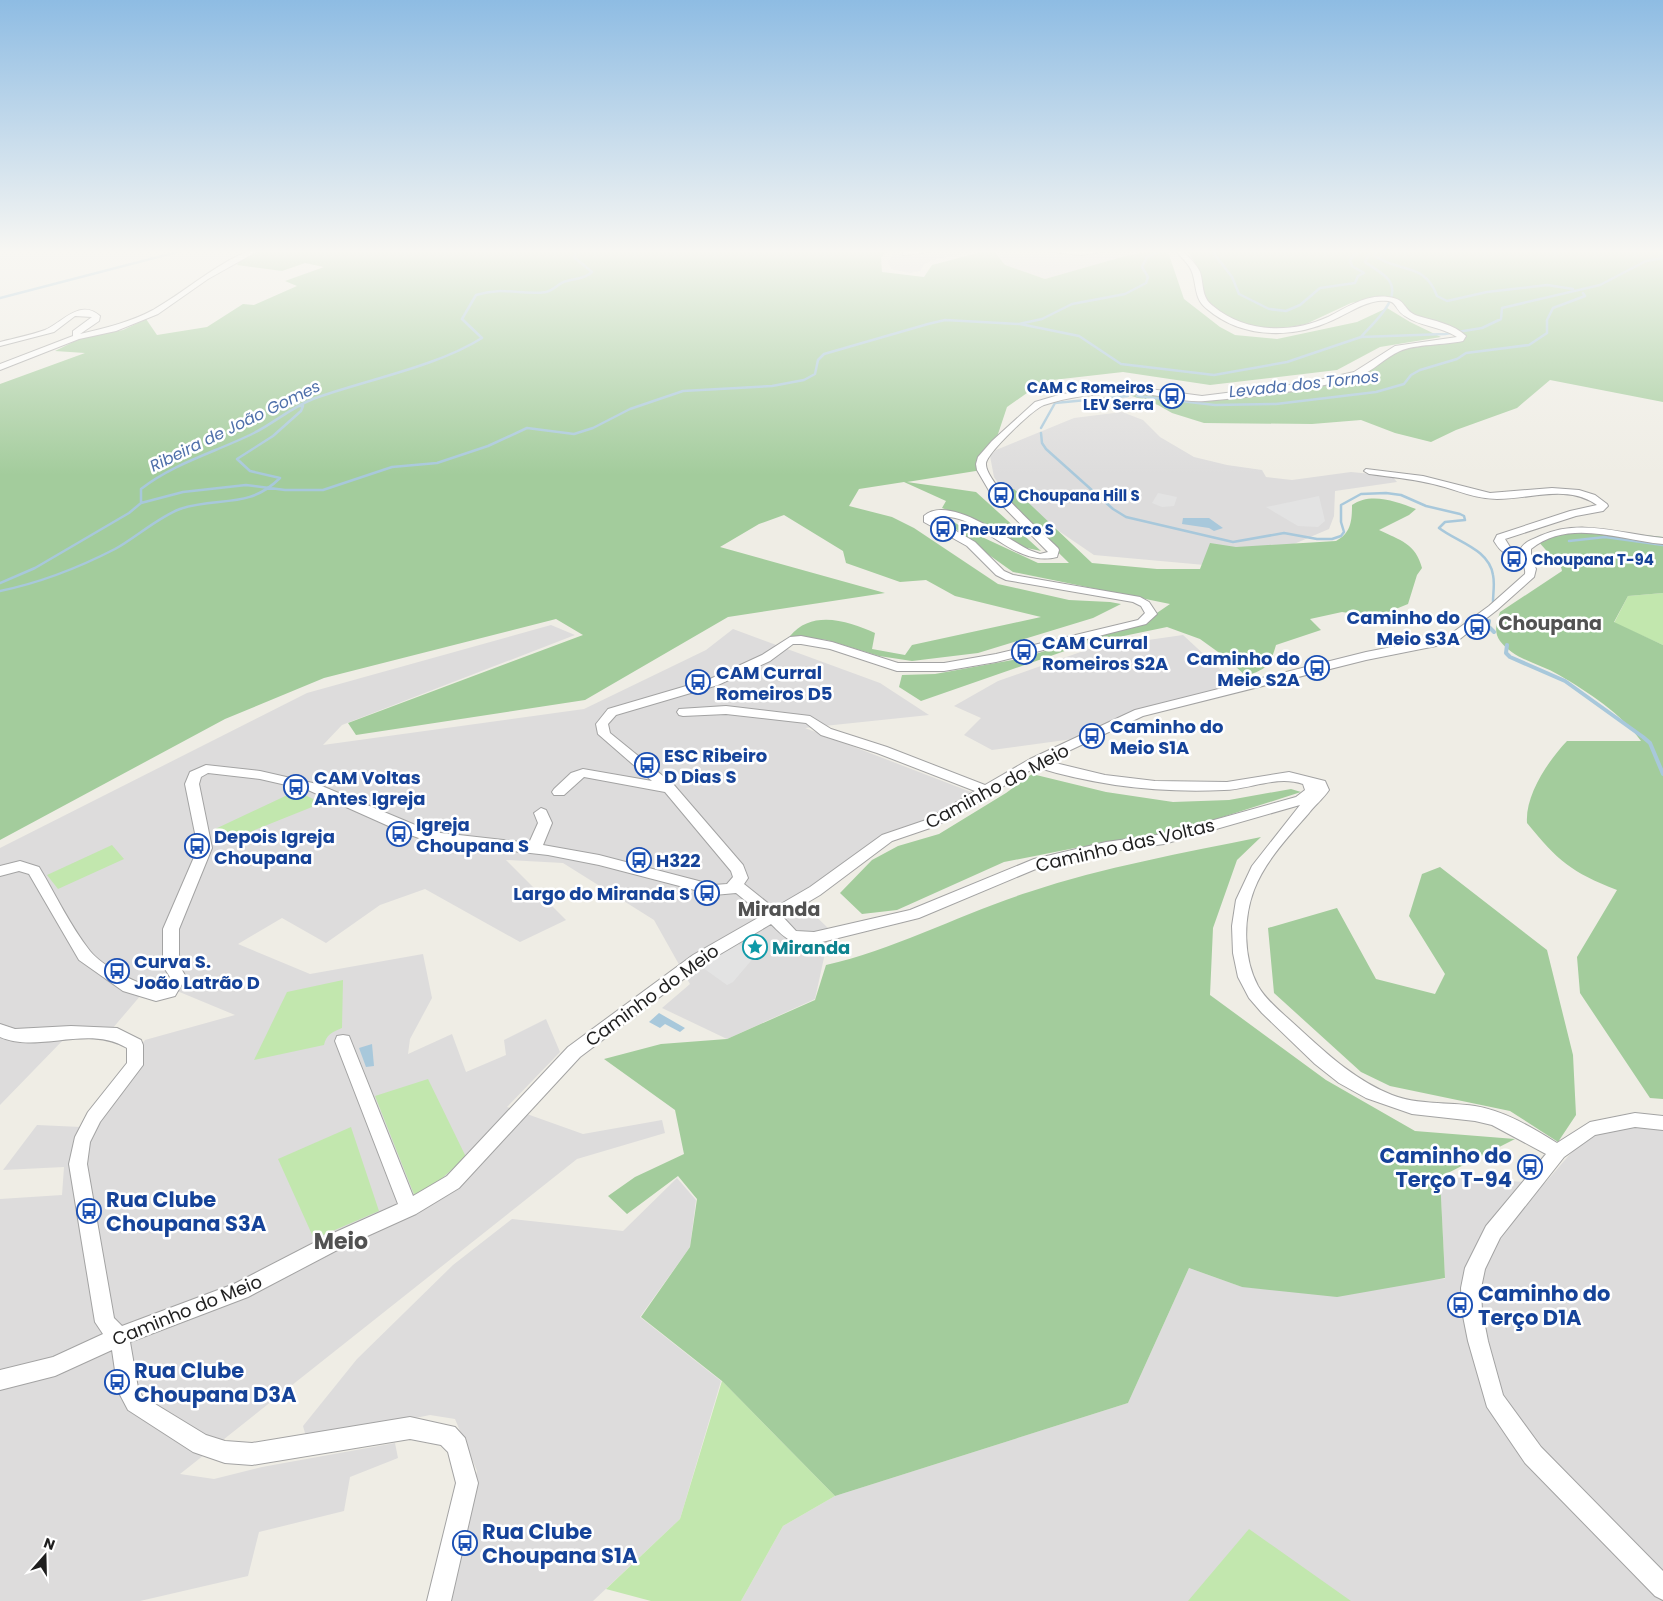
<svg xmlns="http://www.w3.org/2000/svg" width="1663" height="1601" font-family="Poppins,sans-serif">
  <rect width="100%" height="100%" fill="#efede5"/>
  <path fill="#dddcdc" d="M896 251H977L933 260 924 264 920 271 910 273 891 269 888 262Z
    M994 251H1149L1045 279 1005 265Z
    M1122 412 1143 420 1160 437 1194 457 1227 465 1262 470 1266 477 1292 480 1351 472 1392 476 1397 482 1335 491 1334 516 1329 529 1238 568 1094 555 1006 495 994 477 990 456 996 450 1074 418Z
    M551 625 575 635 342 725 323 745 584 709 706 650 733 629 880 683 929 715 805 728 971 792 796 897 830 930 815 999 727 1039 662 1008 690 984 654 920 563 863 506 860 566 920 520 942 425 889 380 905 326 943 282 918 238 944 310 974 423 954 432 998 410 1039 408 1054 452 1034 466 1072 506 1055 504 1040 546 1019 560 1052 507 1107 583 1134 662 1120 665 1133 577 1159 180 1474 214 1479 262 1467 395 1443 398 1458 350 1477 344 1511 259 1532 248 1576 140 1601H0V1199L62 1195 64 1167 3 1170 37 1125 81 1127 145 1040 235 1015 153 981 112 1029 66 1037 0 1105V848L307 693Z
    M1183 635 1237 685 1134 711 1073 739 992 750 964 735 981 718 954 706 998 681 1092 648Z
    M1642 1124 1663 1126V1601H741L783 1526 835 1496 1128 1403 1189 1268 1242 1287 1445 1279 1440 1177 1545 1183 1584 1138Z
    M677 1178 696 1200 690 1247 640 1317 721 1381 680 1519 593 1601H443L477 1471 455 1419 430 1415 307 1440 303 1426 357 1359 453 1265 512 1219 623 1231Z"/>
  <path fill="#c2e7ae" d="M1663 593V645L1614 623 1628 596Z
    M296 791 322 803 217 845 213 830Z
    M112 845 124 859 58 889 47 875Z
    M343 980 342 1028C332 1032 326 1035 324 1045L254 1060 287 992Z
    M428 1079 466 1157 440 1180 415 1197 375 1096Z
    M351 1127 379 1211 314 1239 278 1159Z
    M722 1381 835 1496 783 1526 741 1601H651L606 1589 680 1519Z
    M1249 1529 1351 1601H1188Z"/>
  <path fill="#a3cc9c" d="M257 251H888L881 257 882 272 924 277 932 265 985 251H994L1005 265 1045 279 1122 257 1149 251 1168 252 1184 299 1220 327 1235 335 1277 339 1357 322 1387 308 1410 322 1441 337 1380 347 1337 370 1210 385 1123 372 1044 381 1007 407 995 443 982 470 907 482 976 492 1041 551 1022 547 974 520 942 508 946 501 904 482 859 489 849 506 892 517 914 528 998 584 1069 600 1110 602 1121 604 1093 618 978 653 912 661 879 656 827 640 790 636C812 609 849 621 875 633L872 649 905 655 912 645 1041 617 955 596 926 580 900 582 846 563 843 551 784 515 759 524 720 547 885 593 728 617 585 700 356 735 348 723 583 635 556 619 324 678 225 719 0 840V384L85 353 55 351 81 338 123 330 146 319 157 335 207 327 243 304 254 305 297 286 285 281 324 267 305 263 282 271 237 265 242 257Z
    M1187 251H1663V402L1550 380 1517 408 1456 430 1431 442 1395 433 1361 420 1312 424 1204 423 1172 413 1158 405 1129 395 1133 391 1202 399 1306 386 1357 374 1386 354 1462 336 1409 316 1400 304 1375 298 1351 303 1306 324 1269 331 1248 328 1220 312 1206 299 1200 283 1198 267Z
    M1006 489H1014L1092 563 1157 569H1200L1210 543 1236 547 1336 541C1351 533 1352 521 1352 505 1370 492 1396 501 1416 509L1409 515 1379 530C1400 540 1416 544 1422 568L1417 575 1408 604 1376 617 1342 612 1310 619 1321 630 1276 645C1270 666 1267 669 1246 676L1225 657 1200 639 1167 627 1085 644 921 701 899 687 902 675 935 674 1023 658 1151 617 1170 604 1013 572 982 550 947 522 952 521 967 530 1038 563H1069L1000 495Z
    M1564 530 1608 531 1663 537V593L1628 596 1614 622 1663 645V1099L1650 1098 1580 993 1577 957 1617 890C1571 872 1558 861 1527 823 1525 795 1548 761 1567 741H1641C1622 714 1588 692 1559 675 1538 663 1515 660 1500 641 1493 631 1497 622 1500 612L1562 571 1561 567 1537 540Z
    M1032 774 1106 792 1173 802 1229 800 1291 789 1301 792 1163 836 1080 847 1004 862 897 910 862 914 840 893 872 860 898 846 939 834 1006 793Z
    M1261 837 1237 860 1213 928 1210 995 1326 1080 1415 1131 1515 1139 1440 1177 1445 1278 1337 1297 1242 1287 1189 1268 1128 1403 835 1496 722 1381 641 1317 690 1247 697 1199 678 1176 627 1214 608 1196 635 1177 684 1154 675 1110 604 1059 661 1044 727 1039 815 1000 826 965C896 949 960 914 1029 892 1104 867 1183 853 1261 837Z
    M1440 867 1547 950 1573 1055 1576 1115 1558 1142 1510 1111 1390 1086 1361 1072 1274 993 1268 928 1337 908 1376 979 1435 994 1445 974 1409 916 1422 874Z"/>
  <path fill="#e3e3e3" d="M1158 493 1177 497 1174 506 1162 507 1152 503Z
    M1319 496 1325 521 1318 527 1298 526 1266 507Z
    M734 941 755 956 733 982 727 985 699 965Z"/>
  <path fill="#a8c8db" d="M1183 518H1209L1223 528 1214 531 1209 528 1182 524Z
    M659 1013 685 1028 680 1032 665 1024 660 1028 649 1022Z
    M372 1044 374 1066 366 1067 359 1048Z"/>
  <g fill="none" stroke-linecap="round" stroke-linejoin="round">
    <path stroke="#a8c8db" stroke-width="2.5" d="M1212 251 1232 277 1239 294 1269 309 1286 311 1300 305 1320 288 1355 283 1358 276 1364 273 1352 266 1350 260 1355 254 1362 251
      M1377 251 1375 256C1399 273 1425 262 1437 296L1447 301 1487 292 1547 285 1573 289
      M0 298 181 251
      M1020 324 1079 336 1121 364 1214 375 1287 362 1361 337 1445 334 1482 328 1501 319 1502 308 1600 285 1646 261 1663 258
      M1361 337C1372 324 1405 297 1387 278 1381 272 1372 267 1365 262L1371 251
      M1137 396 1215 405 1276 404 1376 392 1404 384 1411 375 1420 370 1457 359 1466 353 1529 345 1547 333V320L1553 308 1585 296 1583 293
      M1041 428 1055 403 1128 396
      M1041 433 1042 443 1046 449 1113 509 1126 517 1233 542 1284 533 1317 539H1332L1341 536 1344 532 1341 522V505L1361 494 1386 493 1401 495 1426 506 1460 514 1464 516 1465 520 1445 522 1439 528C1457 542 1489 549 1493 575 1495 584 1493 593 1493 602
      M280 478 250 471 237 459 273 436 301 411 303 406H300
      M141 503 183 492 246 485 285 490H323L392 467 437 463 488 446 527 428 574 434 593 428 630 409 683 391 772 386 804 380 815 374 818 360 824 354 928 324 945 320 1019 324 1042 319 1072 304 1125 294 1146 283 1148 277 1142 267 1147 257 1161 251
      M1569 541 1605 537 1663 545
      M0 583 35 568 129 513 141 503V489C174 463 216 452 254 433 274 423 292 407 313 399 365 380 436 367 482 338L462 319 476 295C503 286 523 296 546 292 555 290 559 282 567 281 576 278 585 279 592 272L574 257 578 251
      M0 591C39 583 80 567 115 549 135 538 160 516 180 509 218 496 248 510 280 478"/>
    <path stroke="#a8c8db" stroke-width="4" d="M1489 621 1488 626 1494 632
      M1507 645 1506 653 1510 657 1565 681 1643 737 1650 743 1663 774"/>
    <defs>
      <path id="street" d="M248 251H258L208 279 158 314 116 331 79 339 0 370V364L73 336V331L92 317 75 316 54 332 0 346V342C15 338 31 335 45 330 62 323 80 298 100 316L99 321 80 334C105 328 131 322 153 310 186 291 213 266 248 251Z
        M903 251H935L906 255H903Z
        M1044 251H1108L1081 255Z
        M1176 251H1183C1189 258 1196 263 1200 272 1204 285 1201 297 1213 306 1245 333 1291 334 1328 317 1346 308 1366 294 1388 297 1408 299 1402 311 1418 316 1434 321 1454 324 1466 336L1463 341C1445 345 1415 344 1400 351 1385 357 1373 372 1358 376 1309 392 1256 396 1205 401 1185 403 1162 395 1142 394 1110 392 1074 395 1044 405 1034 408 988 452 986 463 984 482 1043 533 1058 548L1059 550 1057 557C1009 569 978 507 934 518L975 542 1004 571 1013 575 1140 597 1149 602 1157 614 1146 624 996 662 944 671H897L830 649 801 644H793L770 661 718 685 616 715 608 724 610 733 674 785 743 865 748 878 744 884 774 908 810 887 882 835 926 820 975 791 877 753 821 735 806 723 726 714 683 716 679 715 677 712 679 709 726 706 810 716 831 729 887 747 985 785 1030 759 1135 710 1366 652 1448 636 1489 606 1525 574C1527 560 1511 558 1502 551 1499 549 1496 544 1494 541L1497 535 1570 511 1597 505C1567 484 1531 499 1497 499 1476 499 1457 490 1437 485 1415 479 1392 477 1369 474L1364 471 1366 469 1423 476 1490 493 1552 488 1579 490 1595 495 1607 504 1608 506 1603 511 1576 516 1505 539 1510 547 1519 552C1523 542 1531 540 1540 536 1581 518 1620 534 1663 538V544C1620 540 1569 518 1531 549V558L1536 569 1534 577 1497 610 1456 642 1366 660 1143 716 1047 761 1105 775 1155 781 1227 782 1289 772 1325 781 1329 790C1323 799 1315 805 1309 813 1289 836 1265 861 1254 890 1243 919 1243 958 1258 986 1266 1000 1280 1011 1292 1022 1323 1050 1352 1079 1392 1095 1418 1105 1447 1102 1475 1106 1505 1111 1531 1127 1557 1143L1590 1122 1635 1113 1663 1116V1130L1635 1127 1595 1135 1564 1157 1500 1238 1485 1269 1481 1288 1482 1311 1488 1341 1503 1395 1541 1447 1663 1571V1600L1655 1596 1525 1463 1487 1407 1468 1341 1462 1311 1461 1288 1465 1268 1486 1226 1546 1154 1492 1125 1475 1121 1412 1114 1366 1098 1339 1083 1315 1064 1262 1013 1249 998 1238 977 1233 953 1232 926 1236 900 1252 866 1300 805 1164 844 1106 852 1043 866 919 918 814 944C791 944 787 940 771 924L705 963 580 1057 459 1188 416 1214 343 1247 248 1297 130 1342 138 1388 142 1396 206 1435 225 1441 252 1443 410 1417 455 1427 465 1438 478 1483 451 1601H427L456 1483 448 1452 441 1445 410 1439 252 1465 225 1463 193 1452 128 1410 118 1391 112 1350 55 1376 0 1390V1370L53 1357 103 1334 95 1322 69 1164 75 1137 88 1112 127 1063V1048C88 1024 38 1054 0 1037V1024L15 1029 71 1026 117 1028 141 1040 143 1045V1065L100 1122 90 1142 87 1164 114 1318 122 1326 234 1284 329 1235 398 1204 335 1041 337 1036 343 1035 349 1036 413 1196 447 1176 568 1047 693 955 763 915 736 893 714 895 599 865 548 855 430 842 402 832 308 790 260 779 208 773 201 777 199 784 212 848 179 929V965L186 977 175 996 156 1001 123 991 79 960 29 874 19 871 0 876V866L20 861 39 867C56 895 70 926 90 951 101 965 145 991 164 987L170 977 163 966V929L198 848 185 784 190 772 206 765 260 771 317 784 432 832 529 843 538 823 534 813 541 808 546 810 552 823 543 845 599 855 714 885 727 884 733 877 731 871 665 792 584 777 564 795H554L552 792 554 789 571 773 583 769 652 781 598 734 596 724 608 709 710 679 762 655 790 637 801 636 832 642 898 663H944L996 654 1138 620 1145 613 1141 606 1133 602 1006 580 996 575 967 546 924 522V516C948 494 1006 538 1029 550L1040 554 1048 552 991 494 977 470 976 464 978 457 992 441 1035 402 1062 394 1115 388H1142L1202 396 1306 383 1354 372 1395 346 1457 337C1441 326 1420 327 1405 316 1392 308 1400 299 1378 301 1362 303 1347 314 1333 320 1293 339 1242 339 1207 309 1194 299 1197 286 1192 272 1189 263 1181 258 1176 251ZM1036 767C1097 786 1161 793 1224 790 1251 789 1277 775 1303 784L1305 790 1296 797 1164 834 1106 842 1034 859 910 910 814 932 796 931 783 917 820 895 892 841 936 826Z"/>
    </defs>
    <use href="#street" stroke="#a3a3a3" stroke-width="2"/>
    <use href="#street" fill="#fff" fill-rule="evenodd"/>
  </g>
  <linearGradient id="sky" x2="0" y2="1"><stop stop-color="#8ebce3"/><stop offset="0.53" stop-color="#f8f7f3"/><stop offset="1" stop-color="#f8f7f3" stop-opacity="0"/></linearGradient>
  <rect width="1663" height="475" fill="url(#sky)"/>
  <defs>
    <symbol id="bus-ring" viewBox="-11 -11 22 22"><circle r="9.5" fill="#fff" stroke="#1a4fb4" stroke-width="1.5"/><path d="M-5-6H5V4H4V6H2V4H-2V6H-4V4H-5ZM-3.5-4V0h7V-4ZM-3.5 1.2v1.5H-2V1.2ZM2 1.2v1.5H3.5V1.2Z" fill="#1a4fb4"/></symbol>
    <symbol id="sight-ring" viewBox="-11 -11 22 22"><circle r="9.5" fill="#fff" stroke="#0f9aa8" stroke-width="1.5"/><path d="M0-6L1.8-2.2L6-1.7L2.9 1.2L3.7 5.4L0 3.3L-3.7 5.4L-2.9 1.2L-6-1.7L-1.8-2.2Z" fill="#0f9aa8"/></symbol>
  </defs>
  <g fill-rule="evenodd">
    <use href="#bus-ring" x="1158" y="382" width="28" height="28"/>
    <use href="#bus-ring" x="987" y="481" width="28" height="28"/>
    <use href="#bus-ring" x="929" y="515" width="28" height="28"/>
    <use href="#bus-ring" x="1500" y="545" width="28" height="28"/>
    <use href="#bus-ring" x="1463" y="613" width="28" height="28"/>
    <use href="#bus-ring" x="1010" y="638" width="28" height="28"/>
    <use href="#bus-ring" x="1303" y="654" width="28" height="28"/>
    <use href="#bus-ring" x="684" y="668" width="28" height="28"/>
    <use href="#bus-ring" x="1078" y="722" width="28" height="28"/>
    <use href="#bus-ring" x="633" y="751" width="28" height="28"/>
    <use href="#bus-ring" x="282" y="773" width="28" height="28"/>
    <use href="#bus-ring" x="385" y="820" width="28" height="28"/>
    <use href="#bus-ring" x="183" y="832" width="28" height="28"/>
    <use href="#bus-ring" x="625" y="846" width="28" height="28"/>
    <use href="#bus-ring" x="693" y="879" width="28" height="28"/>
    <use href="#sight-ring" x="741" y="933" width="28" height="28"/>
    <use href="#bus-ring" x="103" y="957" width="28" height="28"/>
    <use href="#bus-ring" x="1516" y="1153" width="28" height="28"/>
    <use href="#bus-ring" x="75" y="1197" width="28" height="28"/>
    <use href="#bus-ring" x="1446" y="1291" width="28" height="28"/>
    <use href="#bus-ring" x="103" y="1368" width="28" height="28"/>
    <use href="#bus-ring" x="451" y="1529" width="28" height="28"/>
  </g>
  <g text-anchor="middle" dominant-baseline="central" stroke-width="5" stroke-linejoin="round" paint-order="stroke">
    <g font-size="15" font-weight="bold" fill="#164399" stroke="#fff" text-anchor="start">
      <text x="1154" y="387" text-anchor="end">CAM C Romeiros<tspan x="1154" dy="17">LEV Serra</tspan></text>
      <text x="1018" y="495">Choupana Hill S</text>
      <text x="960" y="529">Pneuzarco S</text>
      <text x="1532" y="559">Choupana T-94</text>
    </g>
    <g font-size="16" font-style="italic" fill="#4f70aa" stroke="#fff">
      <text transform="translate(1304 384) rotate(-6)">Levada dos Tornos</text>
      <text transform="translate(235 426) rotate(-26)">Ribeira de João Gomes</text>
    </g>
    <g font-size="18" font-weight="bold" fill="#164399" stroke="#fff" text-anchor="start">
      <text x="1460" y="617" text-anchor="end">Caminho do<tspan x="1460" dy="21">Meio S3A</tspan></text>
      <text x="1042" y="642">CAM Curral<tspan x="1042" dy="21">Romeiros S2A</tspan></text>
      <text x="1300" y="658" text-anchor="end">Caminho do<tspan x="1300" dy="21">Meio S2A</tspan></text>
      <text x="716" y="672">CAM Curral<tspan x="716" dy="21">Romeiros D5</tspan></text>
      <text x="1110" y="726">Caminho do<tspan x="1110" dy="21">Meio S1A</tspan></text>
      <text x="664" y="755">ESC Ribeiro<tspan x="664" dy="21">D Dias S</tspan></text>
      <text x="314" y="777">CAM Voltas<tspan x="314" dy="21">Antes Igreja</tspan></text>
      <text x="416" y="824">Igreja<tspan x="416" dy="21">Choupana S</tspan></text>
      <text x="214" y="836">Depois Igreja<tspan x="214" dy="21">Choupana</tspan></text>
      <text x="656" y="860">H322</text>
      <text x="690" y="893" text-anchor="end">Largo do Miranda S</text>
      <text x="134" y="961">Curva S.<tspan x="134" dy="21">João Latrão D</tspan></text>
    </g>
    <g font-size="18" fill="#1f1f1f" stroke="#fff">
      <text transform="translate(997 786) rotate(-28)">Caminho do Meio</text>
      <text transform="translate(1125 845) rotate(-13)">Caminho das Voltas</text>
      <text transform="translate(652 995) rotate(-36)">Caminho do Meio</text>
      <text transform="translate(187 1310) rotate(-22)">Caminho do Meio</text>
    </g>
    <g font-size="18" font-weight="bold" fill="#0d838f" stroke="#fff" text-anchor="start">
      <text x="772" y="947">Miranda</text>
    </g>
    <g font-size="19" font-weight="bold" fill="#525252" stroke="#fff">
      <text x="1550" y="623">Choupana</text>
      <text x="779" y="909">Miranda</text>
    </g>
    <g font-size="21" font-weight="bold" fill="#164399" stroke="#fff" text-anchor="start">
      <text x="1512" y="1155" text-anchor="end">Caminho do<tspan x="1512" dy="24">Terço T-94</tspan></text>
      <text x="106" y="1199">Rua Clube<tspan x="106" dy="24">Choupana S3A</tspan></text>
      <text x="1478" y="1293">Caminho do<tspan x="1478" dy="24">Terço D1A</tspan></text>
      <text x="134" y="1370">Rua Clube<tspan x="134" dy="24">Choupana D3A</tspan></text>
      <text x="482" y="1531">Rua Clube<tspan x="482" dy="24">Choupana S1A</tspan></text>
    </g>
    <g font-size="22" font-weight="bold" fill="#525252" stroke="#fff">
      <text x="341" y="1241">Meio</text>
    </g>
  </g>
  <g transform="translate(45 1556) rotate(20)" stroke="#ffffff" stroke-width="4" paint-order="stroke">
  <path d="M0-4L9 19L0 12L-9 19Z" fill="#1f1f1f"/>
  <text y="-8" font-size="14" font-weight="bold" text-anchor="middle" fill="#1f1f1f">N</text>
  </g>
</svg>
